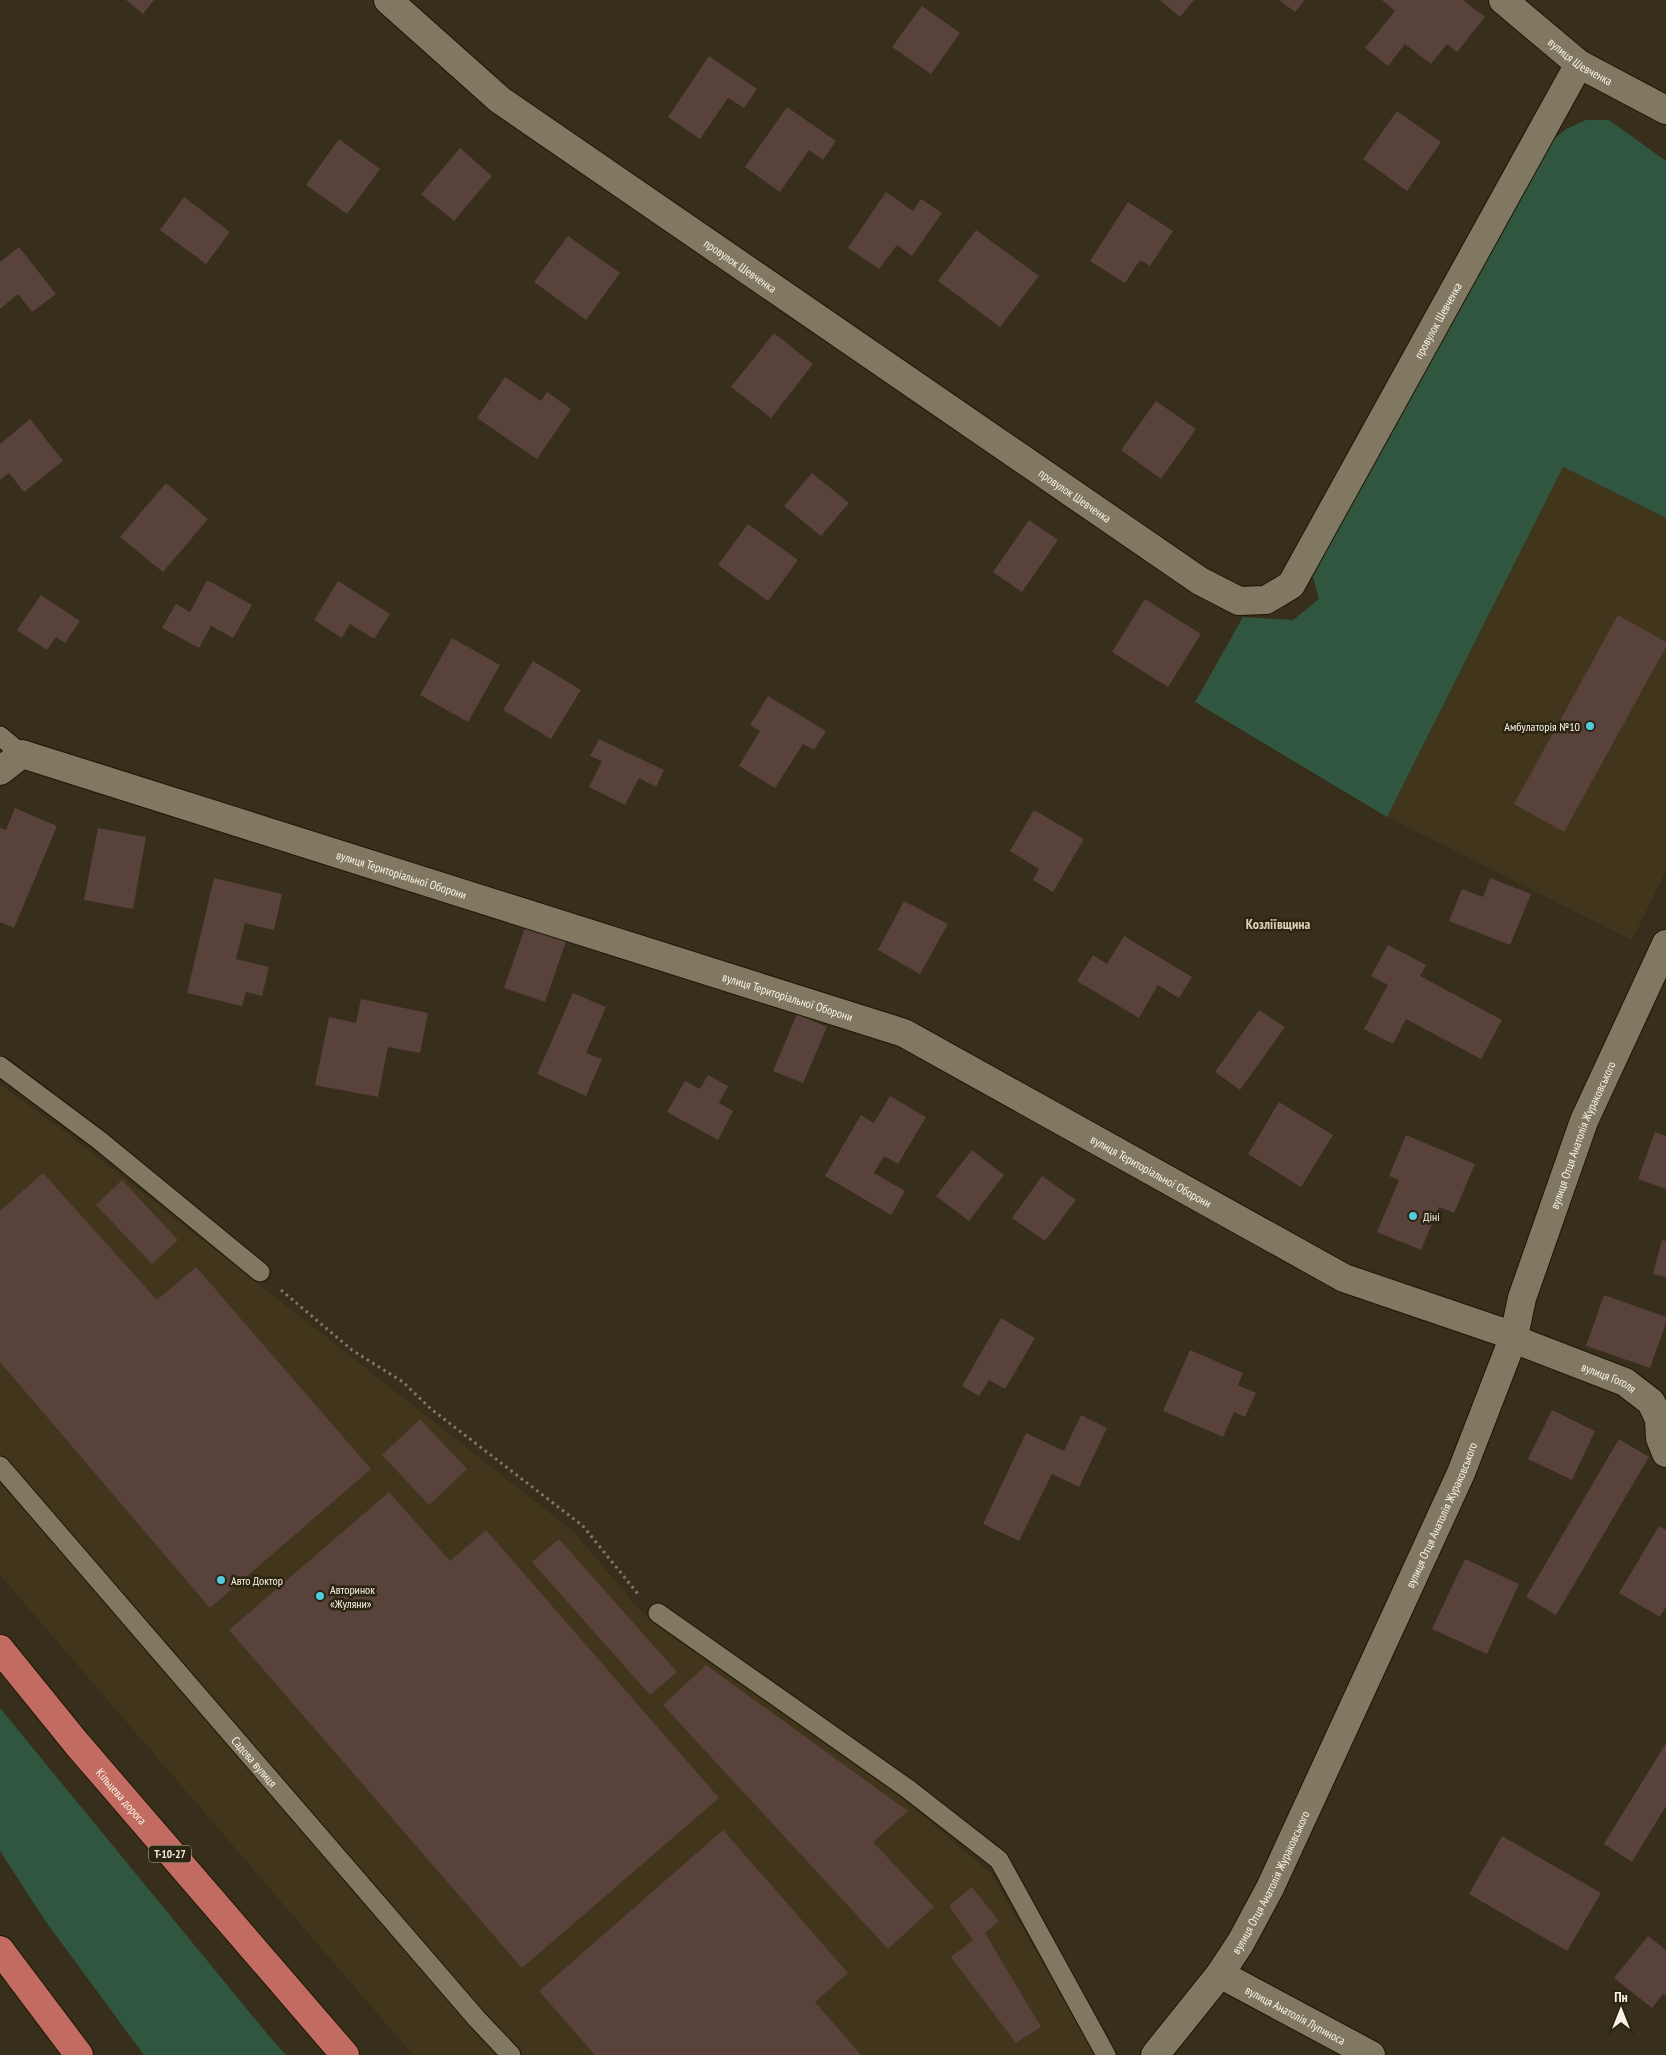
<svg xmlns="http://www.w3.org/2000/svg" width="1666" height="2055" font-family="'PT Sans Narrow',sans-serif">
  <rect width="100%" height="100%" fill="#372e1b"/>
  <path fill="#41361b" d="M1563 467 1666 518V871L1632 940 1387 817Z
    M0 1084 68 1134 574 1532 639 1609 663 1630 901 1797 991 1873 1096 2055H413L0 1575Z"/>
  <path fill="#305640" d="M1586 120H1609L1666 161V518L1563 467 1387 817 1195 702 1243 617 1293 620 1319 599 1312 574 1543 149 1566 129Z
    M0 1708 269 2036 286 2055H144L46 1922 0 1851Z"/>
  <path fill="#59413c" d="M126 0H154L143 14Z
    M1160 0H1194L1180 17Z
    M1279 0H1305L1295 12Z
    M1382 0H1463L1485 17 1457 52 1447 44 1431 64 1405 44 1388 66 1365 48 1395 11Z
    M922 6 960 33 931 74 892 47Z
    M709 56 757 89 744 108 728 98 700 139 668 117Z
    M787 107 836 141 823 160 809 150 780 192 745 167Z
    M1397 111 1441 142 1407 191 1363 159Z
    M339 139 380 169 347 214 306 185Z
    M460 148 492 176 454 221 421 194Z
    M886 192 913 211 921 199 942 213 912 256 897 245 879 269 848 248Z
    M184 197 230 232 206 264 160 230Z
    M1128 202 1173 231 1150 266 1140 260 1125 283 1090 261Z
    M976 230 1039 276 1000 327 938 281Z
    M568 236 620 273 586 320 534 282Z
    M19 247 56 294 32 312 18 294 0 309V262Z
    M774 333 813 364 771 418 731 387Z
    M505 377 541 401 547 392 571 409 537 459 477 418Z
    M1156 401 1196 429 1161 479 1121 450Z
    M30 419 63 461 24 492 9 473 0 480V444Z
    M812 473 849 503 821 536 784 506Z
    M166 483 208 519 163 572 120 537Z
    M1029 520 1058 540 1022 592 993 572Z
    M748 524 798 560 768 601 718 565Z
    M207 580 252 605 233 638 211 626 199 648 162 628 176 604 190 612Z
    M338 581 390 614 374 639 350 624 342 638 314 620Z
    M41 595 80 621 65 643 56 637 47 650 17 630Z
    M1145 599 1201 634 1168 687 1112 652Z
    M1618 615 1666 642V647L1564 832 1514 804Z
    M452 638 500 665 468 722 420 695Z
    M533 661 581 690 551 739 503 710Z
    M768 696 826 731 814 750 803 744 775 788 739 766 760 731 750 725Z
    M599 739 664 770 656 787 639 778 625 805 589 787 602 761 590 756Z
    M15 808 57 826 14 928 0 922V828L6 830Z
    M1034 810 1084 839 1053 892 1033 880 1039 869 1010 851Z
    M98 828 146 837 133 909 84 900Z
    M214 878 282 894 274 930 245 923 236 959 269 967 262 996 246 992 242 1006 187 993Z
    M1490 878 1531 894 1510 945 1449 921 1462 889 1483 897Z
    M904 901 948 924 920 974 878 950Z
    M527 922 568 936 545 1002 504 988Z
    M1124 936 1192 977 1179 998 1158 985 1139 1018 1077 981 1093 955 1107 964Z
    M1388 945 1426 965 1420 976 1502 1020 1481 1059 1406 1019 1393 1044 1364 1029 1388 985 1371 976Z
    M573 993 606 1007 586 1053 602 1059 586 1096 537 1074Z
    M361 999 428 1013 420 1053 388 1047 378 1097 315 1085 329 1017 356 1023Z
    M1259 1010 1285 1027 1240 1090 1215 1072Z
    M797 1014 827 1027 803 1083 773 1071Z
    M708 1075 728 1086 719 1103 733 1111 718 1140 667 1112 685 1081 700 1089Z
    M890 1096 926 1117 898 1164 884 1156 874 1173 905 1191 891 1215 825 1176 861 1115 874 1123Z
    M1279 1102 1333 1135 1301 1187 1248 1154Z
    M1655 1132 1666 1136V1189L1638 1179Z
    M1406 1135 1475 1164 1454 1213 1439 1207 1421 1250 1377 1232 1399 1180 1389 1176Z
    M972 1150 1004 1175 969 1221 936 1196Z
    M43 1173 157 1300 196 1267 371 1469 210 1608 0 1362V1211Z
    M1042 1176 1076 1200 1045 1241 1012 1218Z
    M122 1180 178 1240 152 1264 96 1205Z
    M1662 1240 1666 1241V1277L1653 1274Z
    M1604 1295 1666 1317V1323L1650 1368 1586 1346Z
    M1001 1318 1035 1338 1005 1389 989 1380 979 1396 962 1386Z
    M1190 1350 1243 1373 1238 1385 1256 1393 1245 1417 1234 1412 1223 1437 1163 1411Z
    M1552 1410 1595 1431 1572 1480 1528 1459Z
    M1081 1415 1107 1428 1079 1487 1052 1474 1019 1541 983 1524 1026 1433 1064 1451Z
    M420 1419 467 1469 429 1505 382 1455Z
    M1619 1439 1649 1457 1556 1615 1526 1597Z
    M389 1492 450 1561 486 1530 719 1798 522 1968 229 1630Z
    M1659 1526 1666 1530V1607L1660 1617 1619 1593Z
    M559 1539 677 1672 650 1695 532 1562Z
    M1465 1559 1519 1584 1487 1654 1432 1629Z
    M706 1665 908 1811 873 1842 934 1907 888 1949 663 1705Z
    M1666 1743V1806L1632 1862 1604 1844Z
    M723 1830 848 1973 815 2002 861 2055H595L539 1991Z
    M1502 1836 1601 1893 1567 1951 1469 1894Z
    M972 1887 999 1921 985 1933 1041 2027 1016 2043 951 1957 973 1940 949 1906Z
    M1648 1936 1666 1950V1996L1663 1994 1652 2008 1614 1978Z"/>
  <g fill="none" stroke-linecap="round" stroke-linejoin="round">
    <defs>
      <g id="service">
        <path d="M0 736 22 754"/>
        <path d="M0 1066 99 1140 260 1272"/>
        <path id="s1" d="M0 1466 477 2019 511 2055"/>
        <path d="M658 1613 908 1789 999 1860 1106 2055"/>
      </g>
      <g id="minor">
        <path id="s2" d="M388 0 500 100 1200 581 1239 601 1266 600 1291 585 1579 64"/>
        <path id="s3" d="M1503 0 1579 64 1666 110"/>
        <path id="s4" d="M0 771 22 754 904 1033 1344 1278 1514 1336 1524 1343 1625 1382 1651 1402 1659 1419 1660 1438 1666 1453"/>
        <path id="s5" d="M1220 1974 1371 2055"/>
      </g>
      <g id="tertiary">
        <path id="s6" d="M1155 2055 1220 1974 1241 1942 1270 1888 1400 1606 1461 1473 1514 1336 1522 1298 1584 1121 1666 944"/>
      </g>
      <g id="trunk">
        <path id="s7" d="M0 1649 77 1744 345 2055"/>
        <path d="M0 1950 79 2055"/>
      </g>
    </defs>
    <use href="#service" stroke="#1e1604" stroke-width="21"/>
    <use href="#minor" stroke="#1e1604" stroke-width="30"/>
    <use href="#tertiary" stroke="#1e1604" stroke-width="30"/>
    <use href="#trunk" stroke="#1e1604" stroke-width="30"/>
    <path stroke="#817969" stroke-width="3" stroke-dasharray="2.5 4" stroke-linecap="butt" d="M281 1290 352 1350 403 1382 431 1409 583 1526 638 1594"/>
    <use href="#service" stroke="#817862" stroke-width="19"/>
    <use href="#minor" stroke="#817862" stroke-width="28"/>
    <use href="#tertiary" stroke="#817862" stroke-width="28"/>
    <use href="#trunk" stroke="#c26b61" stroke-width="28"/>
  </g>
  <g fill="#54cadd" stroke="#2c2511" stroke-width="2">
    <circle cx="1590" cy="726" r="5"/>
    <circle cx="1413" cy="1216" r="5"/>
    <circle cx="221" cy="1580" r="5"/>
    <circle cx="320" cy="1596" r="5"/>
  </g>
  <g text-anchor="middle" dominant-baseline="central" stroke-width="5" stroke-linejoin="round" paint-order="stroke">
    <rect fill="#2c2511" stroke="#bbb5a7" stroke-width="1" x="149" y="1845.5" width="42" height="17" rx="4"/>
    <g font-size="11" font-weight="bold" fill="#f8f3e7">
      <text x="170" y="1854">Т-10-27</text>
    </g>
    <g font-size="12" fill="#f8f3e7" stroke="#2c2511">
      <text stroke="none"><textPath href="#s3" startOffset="99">вулиця Шевченка</textPath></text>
      <text stroke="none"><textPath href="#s2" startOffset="442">провулок Шевченка</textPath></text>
      <text stroke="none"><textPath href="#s2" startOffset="1402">провулок Шевченка</textPath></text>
      <text stroke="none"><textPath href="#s2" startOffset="848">провулок Шевченка</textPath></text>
      <text stroke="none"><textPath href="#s4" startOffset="426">вулиця Територіальної Оборони</textPath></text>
      <text stroke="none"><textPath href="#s4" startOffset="831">вулиця Територіальної Оборони</textPath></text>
      <text stroke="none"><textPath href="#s6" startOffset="1020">вулиця Отця Анатолія Жураковського</textPath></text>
      <text stroke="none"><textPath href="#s4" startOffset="1236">вулиця Територіальної Оборони</textPath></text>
      <text stroke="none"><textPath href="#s4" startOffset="1740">вулиця Гоголя</textPath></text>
      <text stroke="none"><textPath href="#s6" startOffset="614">вулиця Отця Анатолія Жураковського</textPath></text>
      <text stroke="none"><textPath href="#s1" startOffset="390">Садова вулиця</textPath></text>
      <text stroke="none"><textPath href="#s7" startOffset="191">Кільцева дорога</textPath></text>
      <text stroke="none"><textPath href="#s6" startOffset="209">вулиця Отця Анатолія Жураковського</textPath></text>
      <text stroke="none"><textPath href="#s5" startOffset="86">вулиця Анатолія Лупиноса</textPath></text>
    </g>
    <g font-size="12" fill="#f8f3e7" stroke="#2c2511" text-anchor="start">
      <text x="1580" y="726" text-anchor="end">Амбулаторія №10</text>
      <text x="1423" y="1216">Діні</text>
      <text x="231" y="1580">Авто Доктор</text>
      <text x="330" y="1589">Авторинок<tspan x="330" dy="14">«Жуляни»</tspan></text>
    </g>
    <g font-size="14" font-weight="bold" fill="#ddd3ba" stroke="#2c2511">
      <text x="1278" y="924">Козліївщина</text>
    </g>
  </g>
  <g transform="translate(1621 2010)" stroke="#2c2511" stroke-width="4" paint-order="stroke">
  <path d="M0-4L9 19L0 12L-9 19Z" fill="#f8f3e7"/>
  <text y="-8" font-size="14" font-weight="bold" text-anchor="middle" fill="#f8f3e7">Пн</text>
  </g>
</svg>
